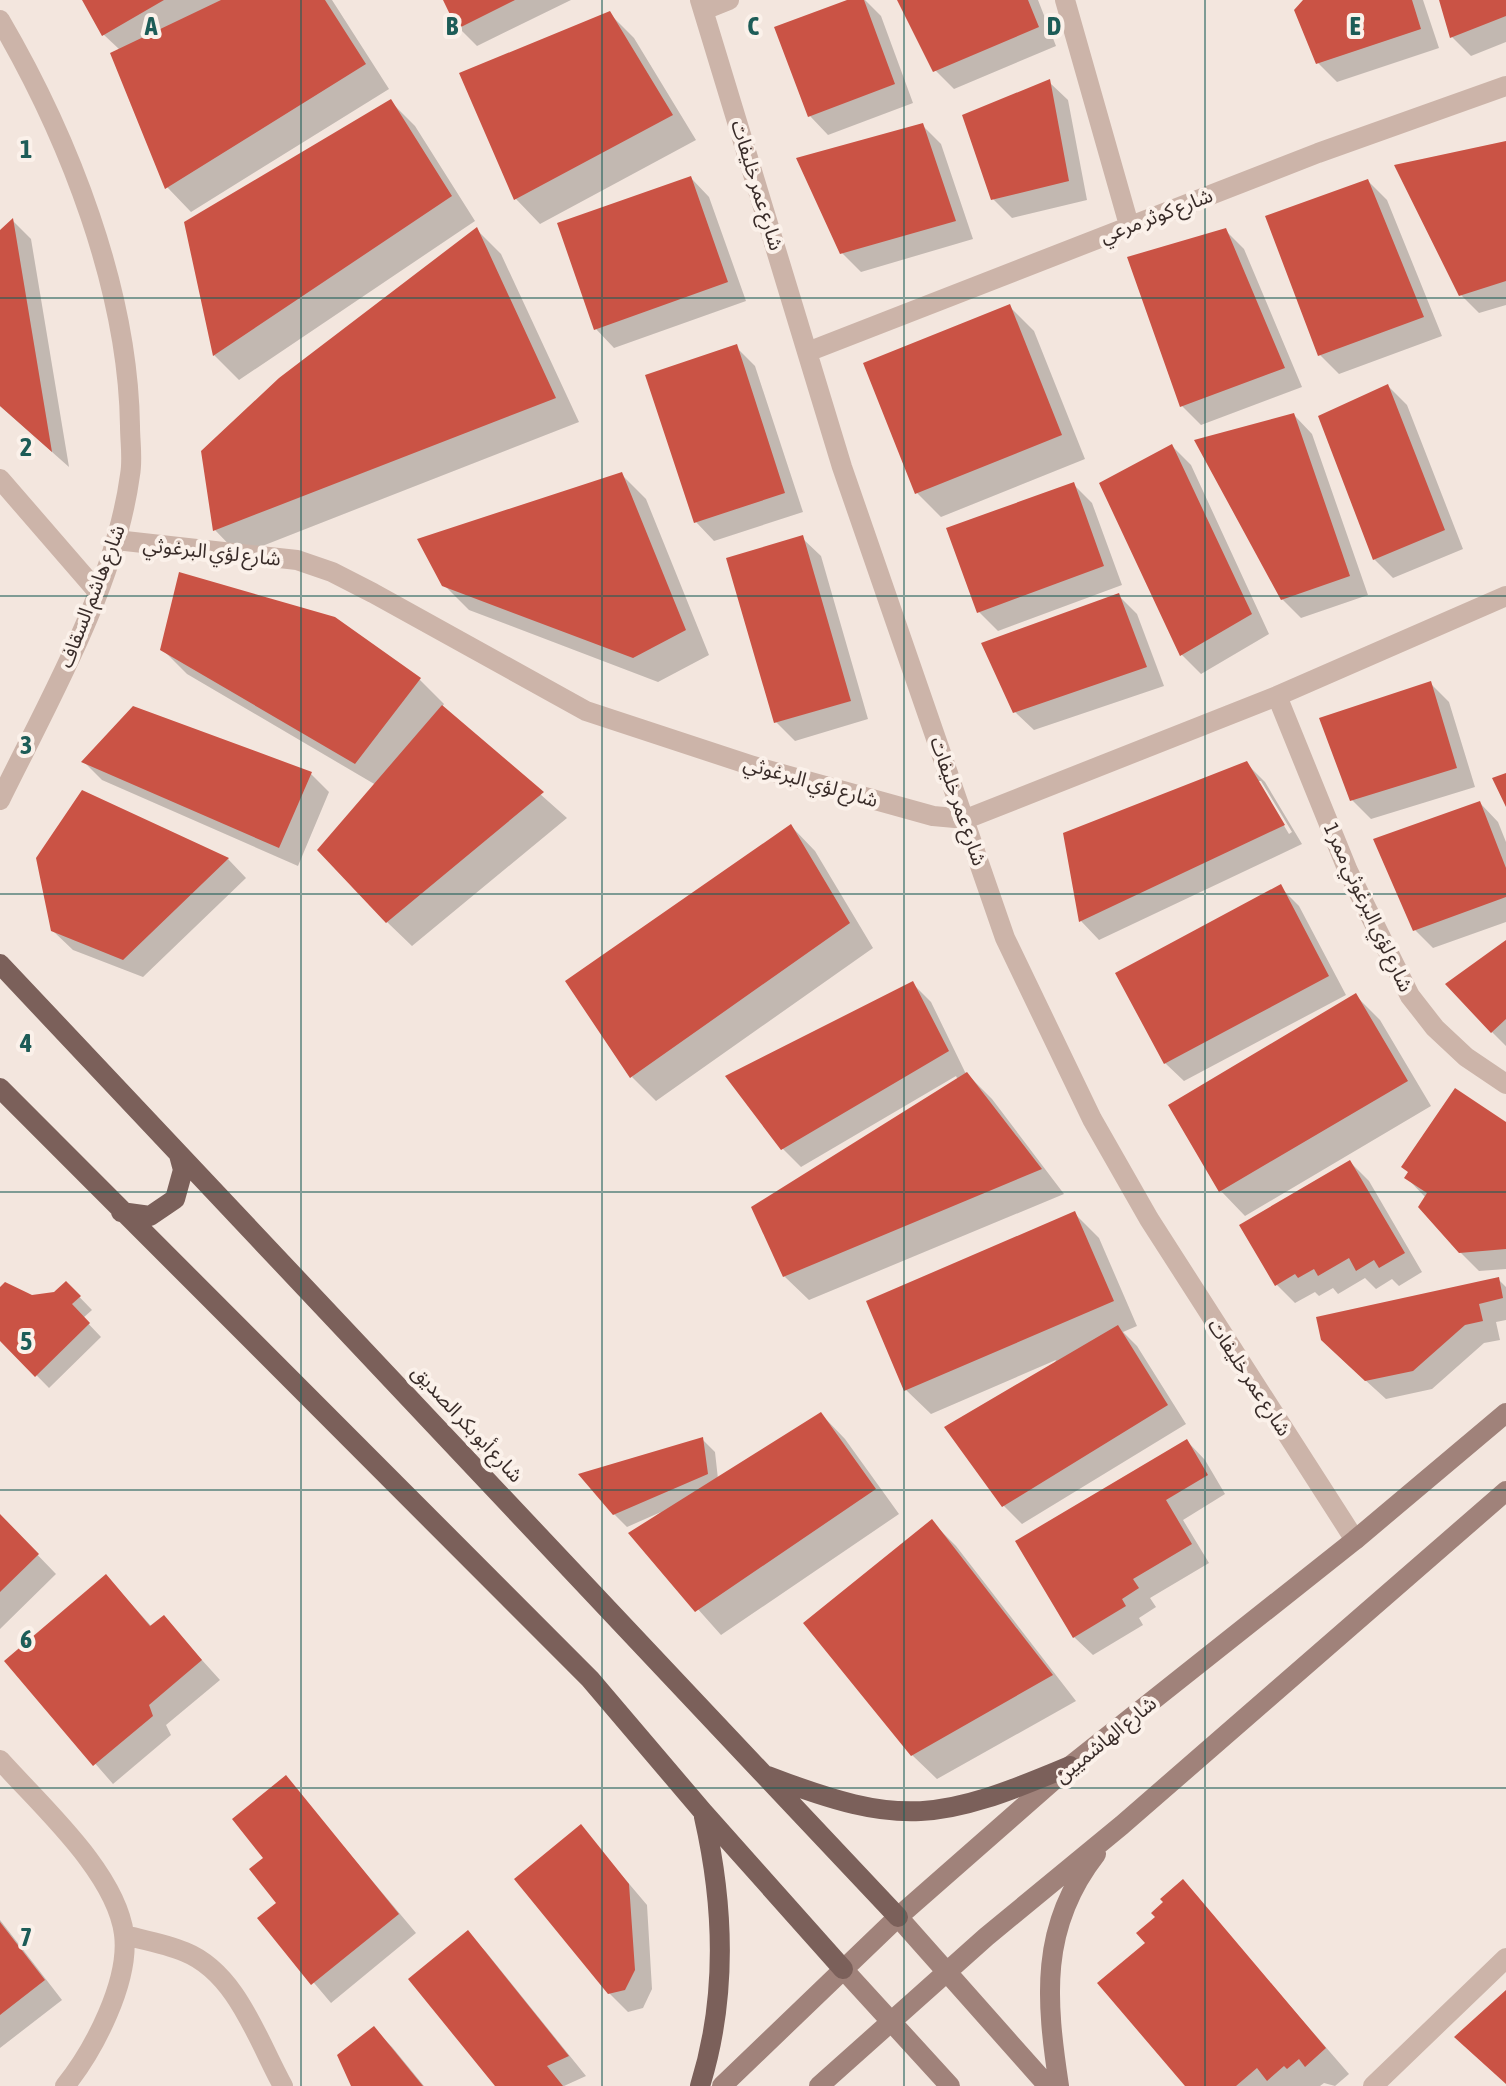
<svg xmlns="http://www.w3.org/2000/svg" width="1506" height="2086" font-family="'Asap Condensed','Noto Sans Arabic',sans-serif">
  <rect width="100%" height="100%" fill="#f3e6de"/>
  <path fill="#0003" fill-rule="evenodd" d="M84 0H332L389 89 191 212 167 187 120 50 103 34Z
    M445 0H571L477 46 459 28Z
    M853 0H865L881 16 913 103 828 135 810 116Z
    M899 0H1038L1056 46 954 89 935 70Z
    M1306 0H1423L1439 48 1337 82 1318 63 1297 10Z
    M1441 0H1506V42L1471 56 1452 37Z
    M610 14 634 38 696 140 540 224 516 199 461 74Z
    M1049 82 1068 100 1087 200 1012 218 993 199Z
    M390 101 415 126 475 221 239 380 214 355 186 223Z
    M922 125 941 144 973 239 861 272 842 253Z
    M1506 143V305L1479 313 1460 294Z
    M691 178 709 197 746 301 614 348 596 329Z
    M1368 181 1387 200 1442 336 1339 374 1320 355Z
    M13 221 31 239 69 467 0 406V232Z
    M477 230 501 254 579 422 239 555 215 530 203 451Z
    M1225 230 1244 249 1302 387 1201 425 1182 406Z
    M1010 307 1034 331 1085 459 941 517 917 493Z
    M736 347 755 366 803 512 714 541 696 522Z
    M1388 386 1407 405 1463 549 1393 578 1374 559Z
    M1294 415 1312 434 1368 595 1301 618 1282 599Z
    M1172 446 1191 465 1269 634 1201 674 1182 655 1102 483Z
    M622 475 646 499 709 655 658 682 469 610 444 585Z
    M1073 484 1092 503 1122 585 998 631 979 612 949 530Z
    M802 538 821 556 868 719 795 741 776 722Z
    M1118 595 1137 614 1164 686 1034 730 1015 712Z
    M334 619 420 680 444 704 442 707 567 818 412 946 387 922 376 785 187 674 162 649Z
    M1430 683 1449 702 1475 787 1371 819 1352 800Z
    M84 762 311 774 329 792 298 866 102 780Z
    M1246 763 1265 782 1302 844 1099 940 1081 921ZM1257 781H1261L1292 832 1289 834Z
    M1480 803 1498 822 1506 842V922L1433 948 1414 929Z
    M791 826 815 851 873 948 656 1101 632 1077Z
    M228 859 246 878 143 977 73 950 53 931Z
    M1280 887 1299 906 1346 995 1184 1081 1165 1063Z
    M1506 942V1046L1492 1032Z
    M912 983 931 1002 965 1072 992 1099 1064 1194 809 1300 784 1276 958 1080 956 1076 801 1167 782 1148Z
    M1356 996 1380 1020 1431 1106 1245 1216 1221 1191 1170 1106Z
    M1506 1125V1269L1479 1271 1460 1252 1426 1198 1407 1178Z
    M1350 1162 1369 1181 1422 1272 1399 1286 1392 1279 1376 1289 1365 1278 1338 1294 1333 1288 1319 1296 1315 1292 1295 1303 1276 1284Z
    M1075 1214 1099 1238 1137 1326 1123 1332 1137 1346 1186 1424 1022 1524 1003 1505 1056 1360 931 1414 906 1390Z
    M1499 1280 1506 1287V1320L1496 1322 1500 1340 1484 1343 1432 1389 1386 1399 1342 1359Z
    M66 1283 92 1310 83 1318 101 1337 49 1388 0 1338V1289L31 1297 55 1294Z
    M821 1414 845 1439 899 1514 721 1635 631 1534 661 1512 627 1527 614 1514 702 1439 715 1452 718 1479Z
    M1187 1441 1205 1460 1225 1494 1183 1520 1209 1563 1150 1598 1156 1607 1139 1618 1143 1625 1093 1655 1074 1637Z
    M0 1516 56 1574 0 1629Z
    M932 1522 956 1546 1076 1701 937 1779 912 1755Z
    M106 1576 152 1627 164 1618 220 1680 166 1725 171 1735 113 1784 6 1661Z
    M286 1778 416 1933 331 2003 260 1919 279 1903 266 1858Z
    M581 1827 647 1905 652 1989 643 2008 628 2012 609 1993Z
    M1183 1882 1349 2074 1335 2086 1324 2083 1320 2086H1187L1147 1943 1158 1917Z
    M0 1920 62 2000 0 2048Z
    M468 1933 486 1952 586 2076 564 2086H497Z
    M373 2028 392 2047 424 2086H353Z"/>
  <path fill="#ca5345" d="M82 0H164L102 36Z
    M221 0H325L366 64 165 189 110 53Z
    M443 0H515L457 29Z
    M847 0H864L895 84 808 117 774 27Z
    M897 0H1028L1039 27 933 72Z
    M1303 0H1412L1421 29 1316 64 1294 10Z
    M1439 0H1506V16L1450 38Z
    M610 11 673 115 514 200 459 73Z
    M1050 79 1069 181 991 200 962 115Z
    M391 99 452 196 213 356 184 222Z
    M923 123 956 221 840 254 796 158Z
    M1506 141V281L1459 296 1394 165Z
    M691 176 728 282 594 330 557 223Z
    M1368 179 1424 317 1318 356 1265 216Z
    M13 218 52 452 0 406V230Z
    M477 227 556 398 213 531 201 451 279 378Z
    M1226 228 1285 368 1180 407 1127 257Z
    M1010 304 1062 435 915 494 863 363Z
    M737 344 785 493 694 523 645 375Z
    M1388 384 1445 530 1373 560 1318 416Z
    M1294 413 1350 576 1281 600 1194 440Z
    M1172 444 1252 614 1180 656 1099 483Z
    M622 472 686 630 633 658 442 586 417 539Z
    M1074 482 1104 566 977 613 946 528Z
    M803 535 851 701 774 723 726 558Z
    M179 572 335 617 421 678 355 764 160 650Z
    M1119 593 1147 667 1013 713 981 643Z
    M1431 681 1457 768 1350 801 1319 718Z
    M442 705 544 792 386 923 317 850Z
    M133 706 312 772 279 848 81 762Z
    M1247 761 1285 825 1079 922 1063 833Z
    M1506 773V807L1492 778Z
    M82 790 229 858 123 960 51 931 36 858Z
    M1480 801 1506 868V897L1413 931 1373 839Z
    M791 824 850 923 630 1078 565 981Z
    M1281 884 1329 976 1164 1064 1115 973Z
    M1506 940V1019L1491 1033 1445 984Z
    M913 981 949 1051 781 1150 725 1076Z
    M1356 993 1408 1081 1219 1192 1168 1105Z
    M967 1072 1042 1169 783 1277 751 1207Z
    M1455 1088 1506 1122V1249L1459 1253 1418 1207 1427 1193 1404 1178 1408 1172 1401 1167Z
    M1350 1160 1405 1253 1379 1268 1374 1260 1356 1271 1349 1258 1318 1276 1314 1269 1298 1278 1295 1274 1275 1286 1239 1225Z
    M1075 1211 1114 1301 904 1391 866 1301Z
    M1499 1277 1503 1298 1479 1304 1483 1321 1465 1325 1413 1371 1365 1381 1321 1340 1316 1317Z
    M66 1281 81 1296 72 1304 90 1323 35 1377 0 1341V1287L5 1282 32 1295 54 1292Z
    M1118 1325 1168 1405 1002 1507 944 1427Z
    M821 1412 876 1489 695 1612 628 1533Z
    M703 1437 708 1474 613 1515 578 1474Z
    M1187 1439 1208 1475 1166 1500 1192 1544 1133 1579 1139 1588 1122 1599 1126 1606 1073 1638 1015 1541Z
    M0 1514 39 1554 0 1592Z
    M932 1519 1053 1675 911 1756 803 1623Z
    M106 1574 150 1626 164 1615 202 1660 149 1705 153 1716 93 1766 4 1661Z
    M286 1775 399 1914 311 1985 257 1918 276 1903 249 1869 263 1858 232 1819Z
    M581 1824 629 1884 635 1970 625 1990 608 1994 514 1879Z
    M1183 1879 1326 2048 1305 2067 1299 2059 1287 2069 1284 2066 1267 2081 1257 2068 1236 2086H1185L1097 1983 1145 1943 1136 1933 1155 1917 1151 1913 1163 1902 1160 1899Z
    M0 1922 45 1980 0 2015Z
    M468 1930 569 2056 547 2066 563 2086H495L408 1979Z
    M1506 1990V2084L1454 2037Z
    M374 2026 423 2086H351L337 2055Z"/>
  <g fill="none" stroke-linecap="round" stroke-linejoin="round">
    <path stroke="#ccb4a9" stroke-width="20" d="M700 0 842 467 1005 938 1092 1119 1149 1219 1355 1540
      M1065 0 1129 225
      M704 10 729 0
      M810 351 1318 153 1506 86
      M0 479 97 591
      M116 540 297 560 332 572 373 593 586 711 753 766 933 816 966 819 1277 696 1506 596
      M1277 696 1348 871 1410 996 1435 1028 1466 1057 1506 1084
      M0 1760C40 1805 116 1872 124 1934 130 1981 94 2050 65 2086
      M124 1935C144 1940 166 1944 185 1952 237 1973 258 2041 283 2086
      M1373 2086 1506 1958"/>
    <path stroke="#ccb4a9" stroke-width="20" d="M0 20C69 138 128 289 130 426 130 442 133 459 130 475 115 586 49 700 0 800"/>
    <path stroke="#a0827a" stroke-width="20" d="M898 1917 1048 2086
      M843 1969 950 2086
      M722 2086 898 1917 1070 1766 1355 1540 1506 1413
      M819 2086 986 1937 1122 1825 1506 1491
      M1059 2086C1046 2000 1039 1927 1096 1854"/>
    <path stroke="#7b605a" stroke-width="20" d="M0 964 898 1917
      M0 1088 590 1679 704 1813 843 1969
      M121 1212 150 1216 175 1199 183 1170 179 1155
      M768 1776C903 1828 939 1821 1070 1766
      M700 2086C727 1999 724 1905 704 1817"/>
  </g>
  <path fill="none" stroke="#1d5c57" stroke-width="2" stroke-opacity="0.55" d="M301 0V2086M602 0V2086M904 0V2086M1205 0V2086M0 298H1506M0 596H1506M0 894H1506M0 1192H1506M0 1490H1506M0 1788H1506"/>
  <g text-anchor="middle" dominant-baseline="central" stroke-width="8" stroke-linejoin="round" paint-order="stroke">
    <g font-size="20" fill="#392c29" stroke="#fbf1ea">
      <text transform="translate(758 185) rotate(73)">شارع عمر خليفات</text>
      <text transform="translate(1156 215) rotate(-21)">شارع كوثر مرعي</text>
      <text transform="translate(212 551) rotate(6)">شارع لؤي البرغوثي</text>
      <text transform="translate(91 596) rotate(-69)">شارع هاشم السقاف</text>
      <text transform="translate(811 781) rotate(16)">شارع لؤي البرغوثي</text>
      <text transform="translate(959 801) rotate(71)">شارع عمر خليفات</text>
      <text transform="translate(1369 907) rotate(65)">شارع لؤي البرغوثي ممر 1</text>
      <text transform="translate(1250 1377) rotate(57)">شارع عمر خليفات</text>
      <text transform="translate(468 1423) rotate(47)">شارع أبو بكر الصديق</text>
      <text transform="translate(1105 1739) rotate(-39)">شارع الهاشميين</text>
    </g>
  </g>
  <g font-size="26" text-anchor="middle" font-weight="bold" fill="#1d5c57" stroke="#fbf1ea" stroke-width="8" stroke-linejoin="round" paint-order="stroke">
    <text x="151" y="35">A</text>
    <text x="452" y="35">B</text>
    <text x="753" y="35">C</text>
    <text x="1054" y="35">D</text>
    <text x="1355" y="35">E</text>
    <text x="26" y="158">1</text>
    <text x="26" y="456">2</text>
    <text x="26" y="754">3</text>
    <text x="26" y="1052">4</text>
    <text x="26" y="1350">5</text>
    <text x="26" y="1648">6</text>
    <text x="26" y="1946">7</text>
  </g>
</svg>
